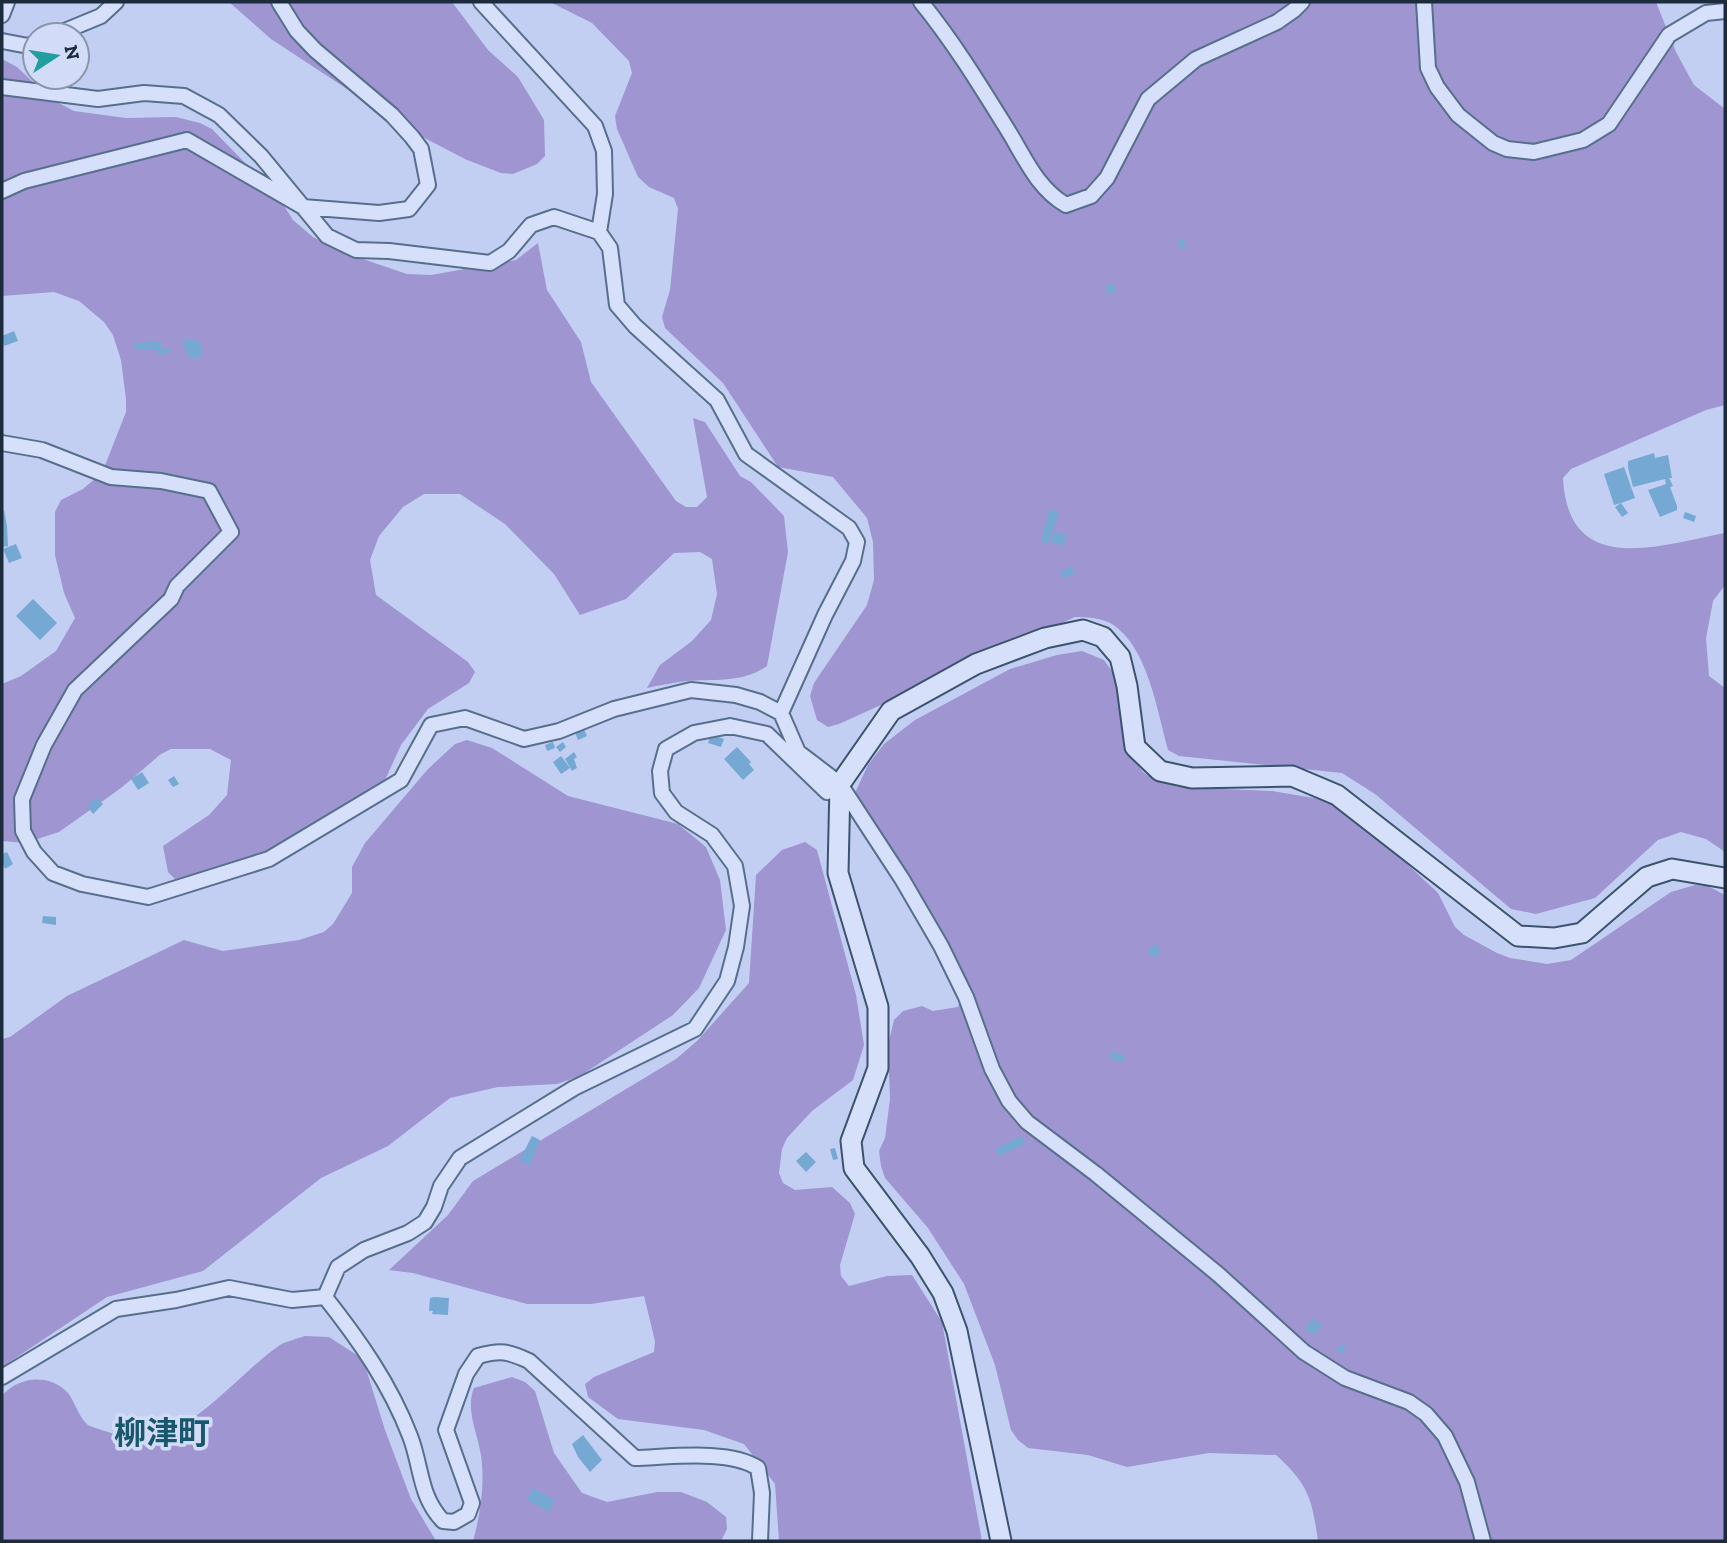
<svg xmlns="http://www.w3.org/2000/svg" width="1727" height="1543" font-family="'Zilla Slab','Noto Sans JP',serif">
  <rect width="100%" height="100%" fill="#c2cff2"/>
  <path fill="#9e95d1" d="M229 2H452L488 50 518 77 544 120 545 156 537 164 513 174 501 173 467 160 411 131 271 39Z
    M550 2H1656L1676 52 1694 85 1725 109V405L1706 410 1571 469 1563 478C1568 579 1660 545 1725 533V585L1713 601 1706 638 1709 676 1725 688V852L1706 839 1681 832 1658 840 1595 898 1536 914 1511 909 1375 794 1342 773 1179 756 1168 750C1157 711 1148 647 1112 624 1102 618 1087 617 1075 617L839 724 828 727 817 720 810 696 814 683 867 605 874 580 873 542 867 518 833 477 778 467 723 383 665 328 662 317 670 290 678 209 674 198 649 187 638 177 617 129 615 116 632 73 629 61 592 23Z
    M2 59 17 67 51 99 74 111 126 118 176 117 200 123 212 129 279 198 293 220 313 237 348 254 407 274 431 275 516 260 538 243 547 290 581 342 591 382 676 501 686 507H697L707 497 693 418 705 422 740 476 751 482 784 516 788 552 767 666C743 683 714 679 686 681 673 683 659 685 647 688L660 665 692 641 711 620 717 594 712 559 700 552 674 553 626 599 580 615 554 574 505 524 460 494H424L403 507 379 536 370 560 376 595 468 662 475 672 469 683 428 709 401 745 386 778 369 797 281 849 177 881 168 872 163 846 209 815 227 795 231 760 210 749H171L161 754 121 788 59 832 25 843 2 841V684L21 676 56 651 75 618 64 593 55 555V512L61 500 83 489 102 473 126 412V399L121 360 113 335 104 322 79 301 54 292 2 296Z
    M1082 651 1104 660 1119 681 1129 740 1136 763 1144 773 1155 780 1178 787 1272 791 1314 798 1339 806 1376 837 1386 844 1438 893 1455 927 1464 935 1497 953 1510 958 1547 964 1571 960 1671 892 1695 885 1708 886 1725 895V1541H1318C1312 1499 1309 1485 1276 1455L1209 1453 1127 1467 1088 1455 1028 1448 1018 1440 1011 1430 995 1365 964 1284 928 1228 885 1178 881 1166 879 1151 885 1138 890 1099 888 1045 894 1020 903 1011 922 1006 933 1011 958 1007 962 993 852 799 868 765 884 744 915 720 1010 669 1057 655Z
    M467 740 492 748 568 796 678 824 706 847 720 880 726 930 699 988 673 1015 580 1076 557 1084 498 1087 450 1098 388 1146 321 1178 203 1271 107 1297 2 1367V1039L10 1037 67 996 184 940 223 951 299 940 324 932 333 924 352 893V867L365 843 428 769 455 744Z
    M805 842 817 850 856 995 864 1045 853 1080 812 1111 787 1138 782 1149 779 1173 783 1183 795 1190 832 1187 850 1203 855 1214 840 1265 841 1276 849 1286 887 1276 912 1275 942 1322 982 1541H779L775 1484 744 1444 704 1430 618 1419 588 1397 585 1384 594 1377 654 1352 655 1341 644 1296 591 1304H527L413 1273 389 1270 448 1215 473 1181 676 1059 697 1041 749 983 756 875 782 850Z
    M305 1336 329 1337 363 1359 385 1430 411 1499 436 1541H2V1396C18 1376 50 1373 68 1393 75 1402 79 1418 88 1425 93 1428 133 1440 139 1440 187 1441 241 1371 280 1345 287 1341 297 1339 305 1336Z
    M512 1377 525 1382 535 1391 554 1453 582 1493 607 1502 657 1492H681L707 1502 726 1517 727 1529 721 1541H473C480 1515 484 1491 482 1464 481 1439 464 1412 474 1388Z"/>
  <path fill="#75a9d3" d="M1182 239 1187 246 1182 250 1177 242Z
    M1114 284 1116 292 1107 294 1106 285Z
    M14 331 18 341 4 346 2 336Z
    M183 340H197V343L201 344V357H188L187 349H183Z
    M161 341V349L170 348V353L158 355 157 349 135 350 134 343Z
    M1654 453 1655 458 1668 455 1672 478H1669L1673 486 1670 487 1677 506V510L1660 517 1648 490 1666 484 1665 479 1633 487 1628 468V461Z
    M1624 467 1635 498 1621 503 1628 513 1622 517 1615 507 1621 503 1614 505 1604 474Z
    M1049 509 1059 512 1048 544 1041 541Z
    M2 510H4L7 526 8 546 2 547Z
    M1685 512 1696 516 1694 522 1683 518Z
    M1054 531 1067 535 1063 546 1051 542Z
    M16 544 22 558 9 563 3 549Z
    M1071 566 1075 573 1063 579 1060 572Z
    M33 599 57 623 40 640 16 616Z
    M583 727 587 736 578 740 574 730Z
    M711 735 724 739 721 747 708 743Z
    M553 742 555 748 547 751 545 745Z
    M563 742 566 747 560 752 556 747Z
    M737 747 751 762 749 764 754 770 743 780 724 759Z
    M574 752 577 757 574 759 577 768 572 771 565 759Z
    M561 756 570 768 561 774 553 762Z
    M142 772 149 783 138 790 131 779Z
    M174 776 179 784 173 787 168 780Z
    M97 797 103 804 93 814 87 806Z
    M7 852 13 864 5 869 2 862V854Z
    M43 916 56 917V925L42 923Z
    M1155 944 1161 951 1154 958 1147 951Z
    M1112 1051 1125 1056 1122 1063 1109 1058Z
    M532 1136 540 1140 530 1165 519 1161Z
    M1021 1136 1025 1144 999 1156 995 1149Z
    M835 1148 838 1159 833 1160 830 1149Z
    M806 1152 816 1162 806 1172 796 1161Z
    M434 1297 449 1298 448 1315 432 1314 433 1311H429L430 1298Z
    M1314 1318 1322 1326 1313 1336 1305 1328Z
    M1341 1344 1346 1348 1341 1354 1336 1350Z
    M583 1435 602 1460 590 1472 578 1457 572 1444Z
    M533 1488 555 1500 549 1512 527 1500Z"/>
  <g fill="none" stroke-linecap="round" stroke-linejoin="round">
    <defs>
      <path id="street" d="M481 2 595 126 604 151 605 194 599 232
        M921 2C952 40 978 82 1004 124 1023 153 1035 187 1066 205L1091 196 1107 178 1148 99 1196 59 1277 22 1294 10 1302 2
        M1424 2 1428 68 1437 87 1458 115 1493 143 1507 149 1534 152 1583 140 1609 124 1669 35 1706 13 1725 11
        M2 15 7 2
        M55 35 101 16 116 2
        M2 41 28 46 35 43
        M2 87 98 99 144 93 184 96 219 115 261 156 327 236 356 250 389 251 490 263 509 251 531 225 554 217 599 232 610 248 617 305 635 326 717 400 746 454 849 528 857 542 853 561 825 615 781 713
        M2 191 24 181 187 140 303 207 379 213 409 209 428 185 421 149 412 137 392 115 315 50 297 31 279 2
        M2 443 42 450 111 477 161 481 209 491 231 532 177 586 171 599 75 690 44 745 22 799 23 831 34 852 53 873 82 884 148 897 269 859 401 780 431 725 465 718 524 739 559 731 614 709 691 690 736 695 760 702 781 713 798 752 840 784 902 879 941 946 966 997 992 1069 1009 1101 1027 1122 1096 1174 1219 1275 1304 1352 1345 1378 1409 1402 1426 1414 1445 1436 1467 1482 1483 1541
        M325 1297 338 1267 364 1250 408 1233 425 1222 434 1207 441 1186 460 1158 574 1088 695 1029 727 981 736 947 742 906 735 866 712 835 676 812 662 793 660 771 666 749 694 733 730 726 767 734 827 792 840 784
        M325 1297C359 1340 390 1384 410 1436 422 1467 419 1496 443 1521L454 1522 468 1514 472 1503 446 1430 466 1374 478 1356C501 1350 507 1351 529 1361L635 1458C670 1457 729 1449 758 1468L762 1493 760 1541
        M2 1377 116 1309 176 1300 229 1288 292 1300 325 1297"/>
      <path id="secondary" d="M1001 1541 957 1331 943 1293 920 1256 854 1168 851 1141 878 1068V1007L838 873 840 784 891 711 976 664 1045 638 1083 630 1103 637 1120 657 1127 686 1135 747 1160 771 1192 778 1292 776 1337 795 1518 936 1554 938 1582 933 1647 877 1672 869 1725 878"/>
    </defs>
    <use href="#street" stroke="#576f8d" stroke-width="18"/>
    <use href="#secondary" stroke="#3b536f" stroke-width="23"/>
    <use href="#street" stroke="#d6e0fb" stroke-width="14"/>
    <use href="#secondary" stroke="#d6e0fb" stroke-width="19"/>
  </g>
  <g text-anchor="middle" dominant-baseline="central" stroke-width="7" stroke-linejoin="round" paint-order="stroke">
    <g font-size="32" font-weight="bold" fill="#19586c" stroke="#d2dcf8">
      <text x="162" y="1433">柳津町</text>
    </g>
  </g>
  <rect width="1727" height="1543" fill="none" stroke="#1d2c3c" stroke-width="7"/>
  <g transform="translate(56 56) rotate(78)"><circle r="33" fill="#d2dcf8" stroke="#8a96ad" stroke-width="2"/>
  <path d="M0-5L12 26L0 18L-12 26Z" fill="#229ea1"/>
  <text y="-10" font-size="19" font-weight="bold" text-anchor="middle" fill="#1d2c3c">N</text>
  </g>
</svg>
